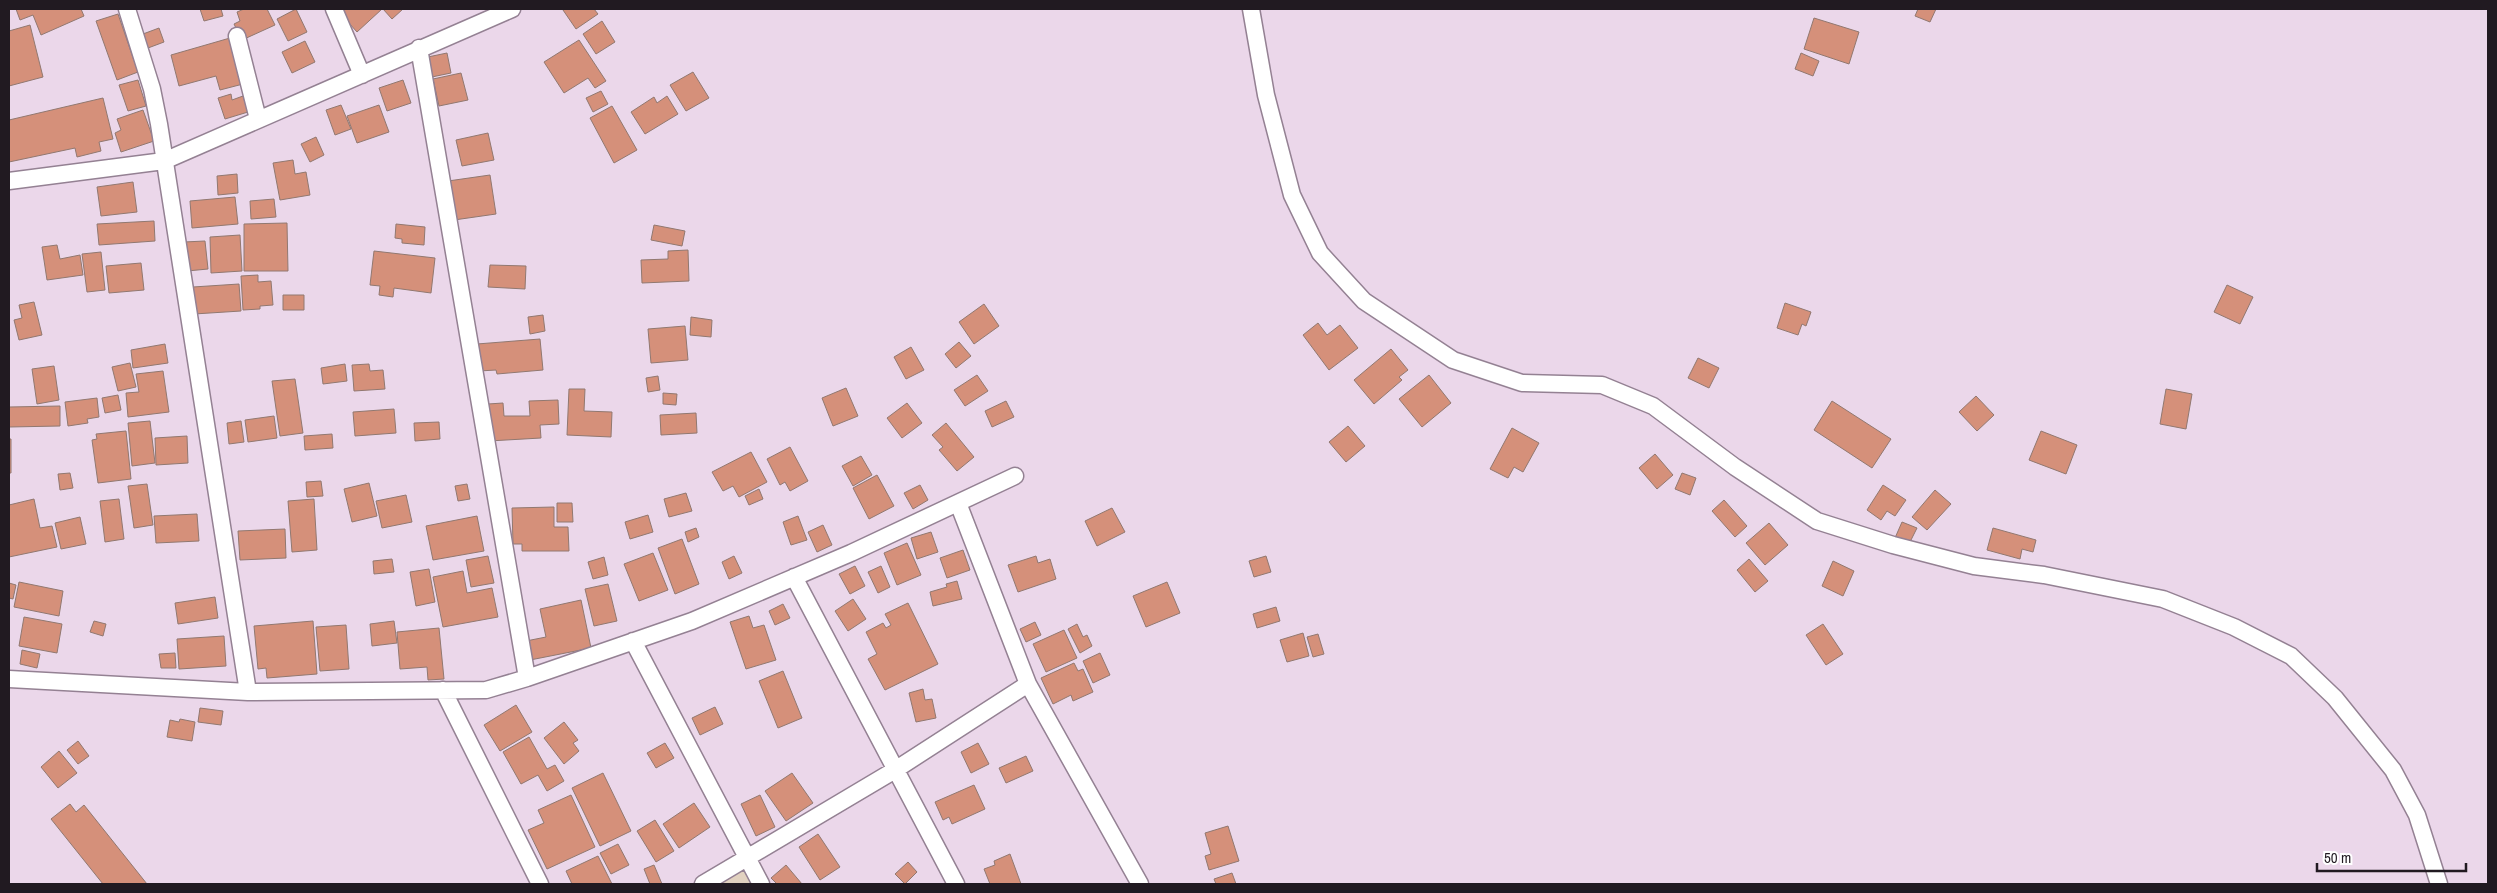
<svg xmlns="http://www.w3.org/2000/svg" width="2497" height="893" font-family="'Archivo Narrow',sans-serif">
  <rect width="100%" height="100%" fill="#ebd7ea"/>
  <path fill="#e2d2c0" d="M746 867 755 884H716Z"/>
  <path fill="#d5907a" stroke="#917870" d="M16 9H81L84 16 41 35 33 15 20 20Z
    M200 9H221L223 16 204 21Z
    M244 9H267L275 25 242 40 234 24 240 21 237 12Z
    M296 9 307 32 288 41 277 19Z
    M344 9H382L357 32 340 13Z
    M383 9H403L392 19Z
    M565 9H594L598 14 576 29 563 10Z
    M1918 9H1936L1930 22 1915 16Z
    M118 14 138 72 117 80 96 21Z
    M1814 18 1859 32 1849 64 1804 49Z
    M602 21 615 42 596 54 583 34Z
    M30 25 43 77 9 86V31Z
    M159 28 164 42 148 48 143 34Z
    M230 38 243 84 220 90 216 76 179 86 171 55Z
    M579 40 606 81 595 88 588 78 564 93 544 62Z
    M305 41 315 62 292 73 282 52Z
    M447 53 451 73 427 78 423 58Z
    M1801 53 1819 61 1813 76 1795 69Z
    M693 72 709 98 686 111 670 85Z
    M461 73 468 100 439 106 433 79Z
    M138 80 146 106 128 111 119 85Z
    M403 80 411 103 387 111 379 88Z
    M601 91 608 104 593 112 586 98Z
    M231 94 232 100 243 96 248 112 225 119 218 98Z
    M667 96 678 114 645 134 631 112 654 97 657 103Z
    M103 98 113 139 99 142 101 151 77 157 75 148 9 162V120Z
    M341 105 351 129 335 135 326 110Z
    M379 105 389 132 357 143 347 116Z
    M612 106 637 150 614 163 590 118Z
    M143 110 154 141 121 152 115 133 121 130 117 119Z
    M488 133 494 160 462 166 456 140Z
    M316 137 324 155 310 162 301 144Z
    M293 160 295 174 306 172 310 195 280 200 273 163Z
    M237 174 238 193 218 195 217 176Z
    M490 175 496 214 454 220 448 181Z
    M133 182 137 212 101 216 97 187Z
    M235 197 238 224 192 228 190 201Z
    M274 199 276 217 251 219 250 201Z
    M154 221 155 241 99 245 97 224Z
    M287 223 288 271H244V224Z
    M396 224 425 227 424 245 402 243V239L395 238Z
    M654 225 685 231 682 246 651 240Z
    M240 235 242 271 211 273 210 237Z
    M205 241 208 269 187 271 184 242Z
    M57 245 60 259 80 255 83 275 47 280 42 247Z
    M688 250 689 281 642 283 641 260 668 259V251Z
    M374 251 435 258 431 293 394 288 393 297 379 295 380 286 370 285Z
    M101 252 105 290 87 292 82 254Z
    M141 263 144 290 109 293 106 266Z
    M490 265 526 266 525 289 488 287Z
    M258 275V282L271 281 273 305 260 306V309L243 310 241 276Z
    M239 284 241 311 194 314 193 287Z
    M2227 285 2253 297 2240 324 2214 312Z
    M283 295H304V310H283Z
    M34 302 42 335 19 340 14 320 22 318 19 305Z
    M1785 303 1811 312 1806 326 1802 324 1798 335 1777 328Z
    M984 304 999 326 974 344 959 322Z
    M543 315 545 331 530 334 528 317Z
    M691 317 712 320 711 337 690 335Z
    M1318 323 1327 335 1340 325 1358 348 1329 370 1303 335Z
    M685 326 688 360 651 363 648 329Z
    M540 339 543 370 497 374 496 370 479 371 477 344Z
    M959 342 971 356 956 368 945 354Z
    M165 344 168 363 133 368 131 350Z
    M911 347 924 370 906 379 894 357Z
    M1391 349 1408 370 1399 377 1402 380 1374 404 1354 380Z
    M1698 358 1719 368 1709 388 1688 378Z
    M130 363 136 387 118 391 112 367Z
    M345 364 347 381 323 384 321 368Z
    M369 364 370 371 383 370 385 389 354 391 352 365Z
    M54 366 59 400 37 404 32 369Z
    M163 371 169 412 128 417 126 393 139 392 136 374Z
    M977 375 988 391 965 406 954 390Z
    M1429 375 1451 403 1422 427 1399 399Z
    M658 376 660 390 648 392 646 378Z
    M295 379 303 433 280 436 272 381Z
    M846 388 858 416 833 426 822 398Z
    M569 389H585L584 411 612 412 611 437 567 435Z
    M2166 389 2192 394 2186 429 2160 424Z
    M663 393 677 394 676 405 663 404Z
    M118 395 121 410 105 413 102 398Z
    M1976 396 1994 415 1977 431 1959 412Z
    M97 398 99 417 87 419 88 423 68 426 65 402Z
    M558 400 559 424 540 425 541 438 489 441 488 404 503 403 504 416H530L529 401Z
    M1006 401 1014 417 992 427 985 411Z
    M1832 401 1891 439 1872 468 1814 430Z
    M907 403 922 423 902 438 887 418Z
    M60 406V426L9 427V407Z
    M394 409 396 433 355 436 353 412Z
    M696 413 697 433 661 435 660 415Z
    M274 416 277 438 248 442 245 420Z
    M150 421 155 463 132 466 128 423Z
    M241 421 244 442 229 444 227 423Z
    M439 422 440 439 415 441 414 423Z
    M946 423 974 457 957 471 939 450 943 447 932 435Z
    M1348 426 1365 446 1346 462 1329 442Z
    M1512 428 1539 443 1523 472 1514 467 1508 478 1490 469Z
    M126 431 131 479 98 483 92 440 97 439 96 434Z
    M2041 431 2077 445 2066 474 2029 460Z
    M332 434 333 448 305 450 304 436Z
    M187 436 188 463 156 465 155 438Z
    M9 439H11V473H9Z
    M790 447 808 481 790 491 785 482 780 485 767 459Z
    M751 452 767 482 739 497 733 486 723 491 712 472Z
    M1655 454 1673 475 1657 489 1639 468Z
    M861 456 872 475 853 486 842 466Z
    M70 473 73 488 60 490 58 474Z
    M1682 473 1696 478 1690 495 1675 489Z
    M877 475 894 506 869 519 853 488Z
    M321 481 323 496 307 497 306 482Z
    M369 483 377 516 352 522 344 489Z
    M147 484 153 525 134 528 128 486Z
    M467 484 470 499 458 501 455 486Z
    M920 485 928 500 913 509 904 493Z
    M1883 485 1906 500 1895 516 1887 511 1881 520 1867 510Z
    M759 489 763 499 749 505 745 496Z
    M1935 490 1951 504 1927 530 1912 517Z
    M686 493 692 511 669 517 664 499Z
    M406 495 412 522 382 528 376 501Z
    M34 499 40 528 52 526 57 547 9 557V505Z
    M119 499 124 539 105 542 100 501Z
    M314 499 317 550 292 552 288 501Z
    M1724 500 1747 526 1735 537 1712 511Z
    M557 503H572L573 522H557Z
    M554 507V527H568L569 551H522V544H513L512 508Z
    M1112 508 1125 532 1097 546 1085 521Z
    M197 514 199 541 156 543 154 516Z
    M648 515 653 532 630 539 625 522Z
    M477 516 484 551 433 560 426 526Z
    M798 516 807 540 791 545 783 522Z
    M80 517 86 544 61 549 55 523Z
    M1902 522 1917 528 1909 544 1895 538Z
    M1769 523 1788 545 1765 565 1746 543Z
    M823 525 832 545 817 552 808 532Z
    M696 528 699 537 688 542 685 532Z
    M1993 528 2036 540 2033 552 2022 549 2020 559 1987 550Z
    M285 529 286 558 240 560 238 531Z
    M931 532 938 552 917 559 911 538Z
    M682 539 699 584 675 594 658 548Z
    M907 543 921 575 897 585 884 553Z
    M963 550 970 570 947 578 940 558Z
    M653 553 668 590 639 601 624 564Z
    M488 556 494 583 471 587 466 560Z
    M734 556 742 573 729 579 722 562Z
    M1036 556 1038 563 1050 559 1056 579 1018 592 1008 565Z
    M1266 556 1271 572 1254 577 1249 561Z
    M604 557 608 575 593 579 588 562Z
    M392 559 394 572 374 574 373 561Z
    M1749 559 1768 581 1755 592 1737 570Z
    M1833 561 1854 571 1843 596 1822 586Z
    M855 566 865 586 850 594 839 574Z
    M881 566 890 587 878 593 868 572Z
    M429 569 435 602 416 606 410 572Z
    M463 571 467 593 492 588 498 617 443 627 433 577Z
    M957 581 962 599 933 606 930 592 947 587 946 584Z
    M19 582 63 591 59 616 14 607Z
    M1167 582 1180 613 1146 627 1133 596Z
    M9 583 16 585 13 599 9 598Z
    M608 584 617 621 594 626 585 589Z
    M215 597 218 618 178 624 175 603Z
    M853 599 866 619 848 631 835 611Z
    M581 600 591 648 530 660 526 641 546 637 540 609Z
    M908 603 938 664 885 690 868 659 877 654 866 632 883 623 886 628 891 625 885 614Z
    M783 604 790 618 775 625 769 611Z
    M1276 607 1280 621 1257 628 1253 614Z
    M749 616 753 628 764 625 776 660 746 669 730 622Z
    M24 617 62 624 57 653 19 646Z
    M94 621 106 624 103 636 90 632Z
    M313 621 317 674 267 678 266 668 258 669 254 626Z
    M394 621 397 643 372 646 370 624Z
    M1035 622 1041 635 1026 642 1020 629Z
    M1077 624 1083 637 1087 635 1092 646 1080 653 1068 629Z
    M1823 624 1843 654 1826 665 1806 635Z
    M346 625 349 669 320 671 316 627Z
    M439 628 444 679 428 680 427 667 400 669 397 632Z
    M1064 630 1077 658 1046 672 1033 644Z
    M1303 633 1309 656 1287 662 1280 640Z
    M1318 634 1324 654 1313 657 1307 637Z
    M224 636 226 666 179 669 177 639Z
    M22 650 40 654 37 668 20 664Z
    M175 653 176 668H161L159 654Z
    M1100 653 1110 675 1093 683 1083 661Z
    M1074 663 1078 671 1083 669 1093 692 1073 701 1071 695 1053 704 1041 678Z
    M783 671 802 718 778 728 759 681Z
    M923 689 925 700 932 699 936 718 916 722 909 693Z
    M516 705 532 732 500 751 484 725Z
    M715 707 723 724 700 735 692 718Z
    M200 708 223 711 221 725 198 722Z
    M180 719 195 722 192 741 167 737 170 720 179 722Z
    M564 722 578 740 573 743 579 751 564 764 544 738Z
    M529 737 547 769 555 765 564 781 547 791 538 775 521 784 503 752Z
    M78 741 89 756 78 764 67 750Z
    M665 743 674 758 656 768 647 753Z
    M978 743 989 764 971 773 961 752Z
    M59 751 77 773 58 788 41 767Z
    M1026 756 1033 771 1006 783 999 768Z
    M603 773 631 831 600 846 572 788Z
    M792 773 813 803 786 821 765 791Z
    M974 785 985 809 952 824 949 817 943 820 935 802Z
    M571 795 595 847 547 869 528 830 544 823 538 810Z
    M760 795 775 827 756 836 741 804Z
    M694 803 710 827 679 848 663 824Z
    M70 804 76 812 84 805 147 884H103L51 819Z
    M655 820 674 851 656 862 637 831Z
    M1228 826 1239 861 1209 870 1205 856 1211 854 1205 833Z
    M818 834 840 867 820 880 799 847Z
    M618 844 629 865 611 874 600 853Z
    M1010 854 1021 884H990L984 869 995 865 994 861Z
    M598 856 612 884H572L566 871Z
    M908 862 917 872 905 884 895 874Z
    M654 865 662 884H650L644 869Z
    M786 865 802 884H777L771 878Z
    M1232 873 1236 884H1216L1214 879Z"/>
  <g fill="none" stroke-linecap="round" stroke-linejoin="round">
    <defs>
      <path id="minor" d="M127 9 152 89 159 124 248 692
        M334 9 362 75
        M1251 9 1266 95 1292 195 1320 253 1364 301 1453 360 1522 383 1602 385 1653 406 1735 467 1817 521 1893 545 1974 566 2044 575 2163 599 2234 627 2291 656 2335 698 2393 770 2417 815 2439 884
        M237 36 258 119
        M419 48 527 678
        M9 181 164 161 512 9
        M958 503 1028 684 1140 884
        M794 577 956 884
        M633 641 761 884
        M9 679 248 692 486 690 527 678 692 621 851 553 1015 476
        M443 690 540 884
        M703 884 895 770 1028 684"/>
    </defs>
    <use href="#minor" stroke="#948193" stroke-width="19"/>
    <use href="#minor" stroke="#fff" stroke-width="16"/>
  </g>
  <rect width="2497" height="893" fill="none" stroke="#211a21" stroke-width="20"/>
  <path d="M2317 863v8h149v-8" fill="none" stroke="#211a21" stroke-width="2.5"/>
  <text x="2324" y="863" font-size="15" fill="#211a21" stroke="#ffffff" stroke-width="4" paint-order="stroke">50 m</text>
</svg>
